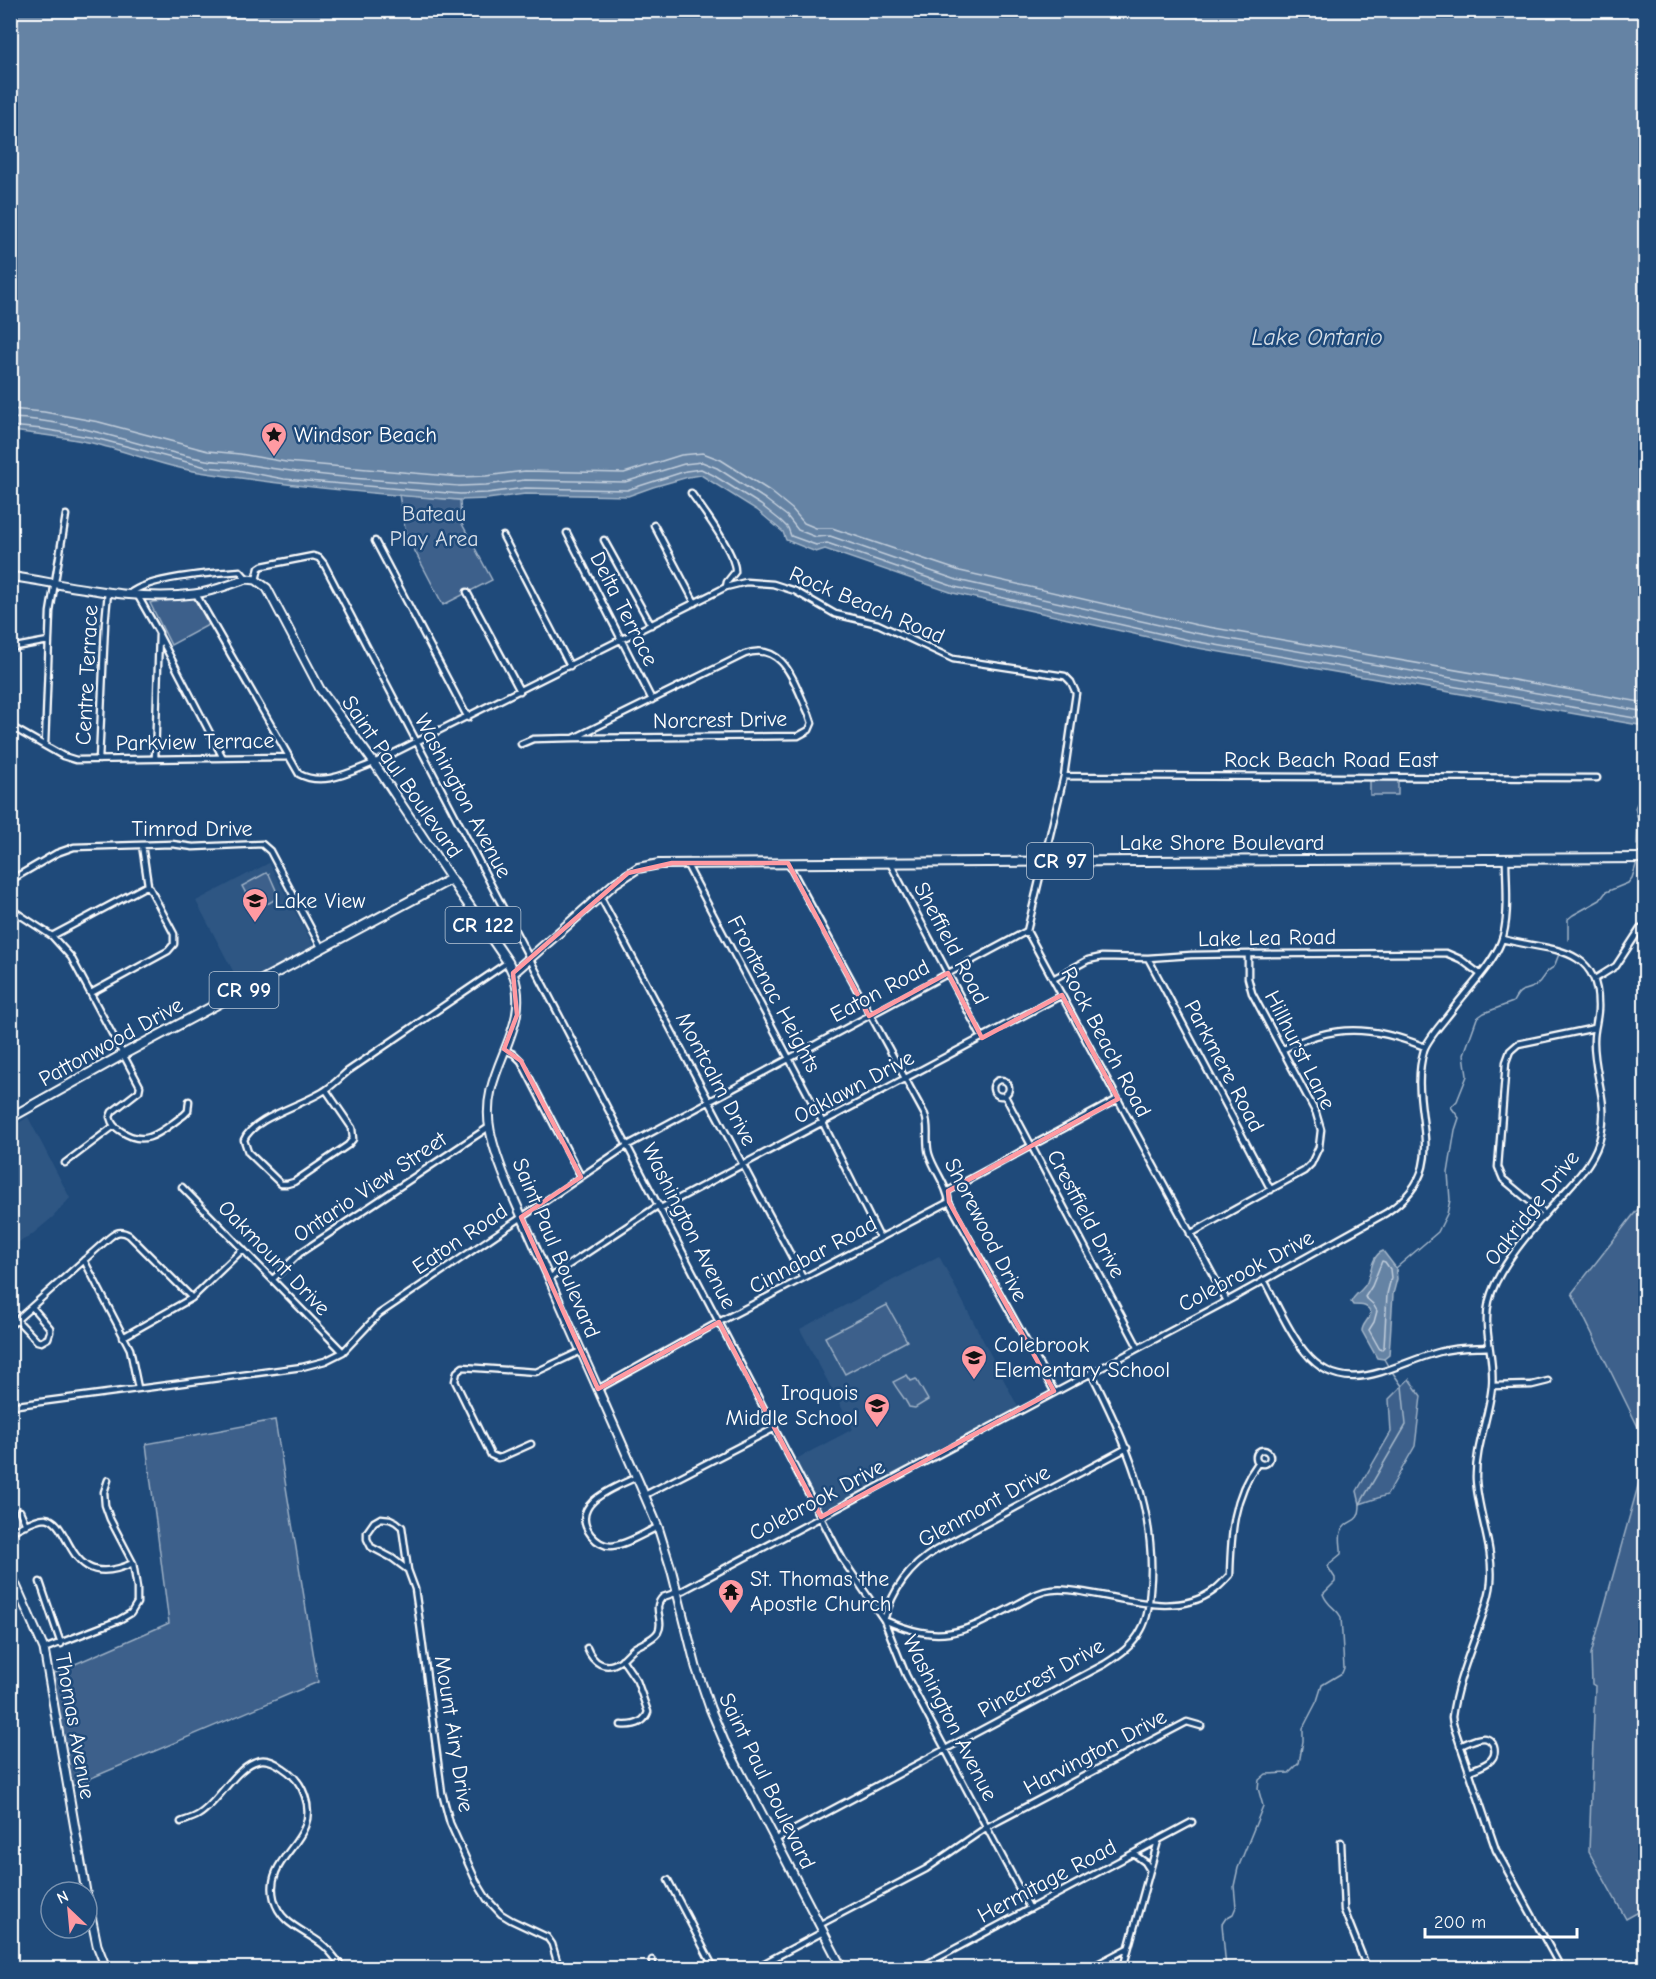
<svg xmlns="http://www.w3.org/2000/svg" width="1656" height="1979" font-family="'Comic Neue',sans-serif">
  <rect width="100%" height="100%" fill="#1f4a7a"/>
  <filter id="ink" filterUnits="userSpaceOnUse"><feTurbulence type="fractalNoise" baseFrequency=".0167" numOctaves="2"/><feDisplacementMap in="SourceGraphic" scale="12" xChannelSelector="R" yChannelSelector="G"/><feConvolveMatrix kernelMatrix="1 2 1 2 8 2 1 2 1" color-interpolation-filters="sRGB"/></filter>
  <g filter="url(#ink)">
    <path fill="#2e5683" d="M269 863 314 947 241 986 196 901Z
      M28 1117 70 1198 53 1217 29 1237 11 1246V1128Z
      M939 1256 1018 1407 826 1510H822L794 1460 853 1429 800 1329Z"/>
    <path fill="#3c618b" stroke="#9eb0c5" stroke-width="1.5" d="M399 495 460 500 461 522 492 580 443 605 406 534Z
      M194 598 210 624 171 645 150 603 153 602Z
      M1370 780H1398V795H1370Z
      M266 873 269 874 279 897 269 903 258 905 249 899 242 886Z
      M1645 1200 1646 1430 1640 1431 1572 1293Z
      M887 1305 907 1341 845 1374 825 1337Z
      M907 1375 911 1381 916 1379 928 1400 915 1408 909 1407C905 1398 898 1391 893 1382Z
      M1409 1379 1421 1396 1415 1446 1387 1495 1360 1504 1357 1491 1391 1432 1389 1399Z
      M275 1420 318 1682 70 1787 50 1675 169 1623 146 1444Z
      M1645 1461 1646 1908 1626 1919 1589 1852 1595 1686 1592 1684 1591 1654Z"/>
    <path fill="#6583a4" stroke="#a3b5c8" stroke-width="1.5" d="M11 10 1645 11V726L1192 647 953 593 825 549 816 552 786 540 783 532 757 510 701 475 688 477 653 487 628 496 525 494 487 499 460 500C375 494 290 486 206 473 167 468 130 452 92 443 65 437 38 434 11 431Z
      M1383 1251 1396 1268 1397 1279 1393 1294 1389 1355 1384 1359 1377 1358 1362 1331C1362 1324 1369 1320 1371 1313 1368 1305 1362 1305 1353 1305L1351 1302C1355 1293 1363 1291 1367 1282 1371 1272 1372 1255 1383 1251Z"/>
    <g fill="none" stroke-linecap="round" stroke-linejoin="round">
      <path stroke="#c1cddb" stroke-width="1.5" d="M10 409 44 412 99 422 208 451 240 454 286 462 460 477 486 476 525 471 624 473 681 455 703 453 721 460 770 491 792 509 804 523 816 528H832L960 571 1197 625 1646 703
        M10 418C78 420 140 448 206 460 217 462 228 461 238 463 311 476 386 481 460 486L486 485 525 480 625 482 684 464 702 462 717 468 765 499 787 516 798 530 816 537 830 536 957 580 1195 633 1646 712
        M10 426 42 429 95 438 206 467 237 470 284 479 460 494 487 493 525 488 627 490 686 471 701 469 713 475 761 505 781 521 788 528 791 536 816 545 827 543 955 587 1193 641 1646 720
        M1382 1261 1385 1262 1390 1269 1391 1278 1387 1294 1384 1347 1381 1350 1379 1348 1369 1330 1374 1322 1377 1311 1373 1304 1365 1297 1372 1286Z"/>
      <path stroke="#a3b5c8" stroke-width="1.5" d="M1637 845 1638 819 1635 808 1640 797
        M1568 940V919L1573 915 1600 900 1606 892 1628 883 1632 878 1637 862
        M1396 1268 1438 1232 1447 1214 1450 1200 1448 1173 1455 1130 1459 1118 1451 1107 1457 1101 1467 1076 1464 1054 1477 1018 1484 1013 1513 1002C1522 984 1525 994 1536 985 1545 978 1542 973 1554 967L1559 954
        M1384 1359 1388 1366
        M1226 1968 1222 1924 1226 1918 1233 1914 1236 1907 1234 1886 1238 1868 1263 1806 1258 1788 1259 1780 1266 1774 1289 1773 1299 1763 1303 1741V1728L1317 1701 1322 1685 1342 1673 1344 1668 1341 1617C1335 1606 1328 1607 1323 1594L1335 1582V1578L1328 1567 1330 1563 1341 1554C1342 1547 1338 1536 1342 1530 1349 1517 1360 1526 1360 1504L1406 1425 1402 1386 1393 1373"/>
      <defs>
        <path id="street" d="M691 493C702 508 737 555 735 572L727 582 726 587
          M10 515 12 507
          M654 525 695 603
          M567 533 652 700
          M503 536 570 666
          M604 540 651 625
          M375 541 468 718
          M256 580 259 568 262 566 313 556 319 558 324 564 843 1560 884 1620 906 1675 1030 1909
          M467 592 520 691
          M129 594C149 577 212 573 240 571L247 579
          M196 594 299 774C323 787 350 772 374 763L726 587 746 582 773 584 795 591 835 614 878 624 953 659 1065 676 1071 682 1076 693 1064 776 1027 931 1227 1301
          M138 596 159 633 155 759
          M159 635 223 758
          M10 648 48 641
          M10 726 63 756 76 760 289 757
          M521 744 533 739 574 738 745 654C785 640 795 686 809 714L812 723 809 730 798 736 574 738
          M45 745 50 612 66 515
          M99 760 105 624 108 592
          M1064 776 1597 778
          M686 863 823 1123 880 1238
          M788 863 925 1115C930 1128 925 1141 929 1154 934 1171 947 1184 949 1202L1054 1391
          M890 863 982 1038
          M10 882 16 877 57 853 74 847 172 844 193 847 262 844 270 851 322 949
          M600 896 803 1278
          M10 906 14 911 52 936 71 957 140 1086 139 1091 112 1112 110 1117C112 1125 115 1127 121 1131 147 1149 162 1130 184 1115L188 1111 189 1101
          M52 936 148 885
          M1502 939C1545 951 1598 943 1598 1004 1599 1016 1594 1028 1594 1040 1593 1072 1609 1102 1601 1134 1596 1159 1580 1175 1563 1194 1539 1221 1497 1266 1489 1301 1482 1329 1495 1358 1492 1386 1489 1417 1475 1448 1476 1479 1478 1514 1494 1548 1491 1582 1490 1597 1484 1611 1479 1626 1469 1655 1456 1686 1452 1717L1453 1724 1496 1850 1561 1968
          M1148 958 1271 1190
          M1053 979 1088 960 1102 957 1148 958 1191 955 1248 954 1446 953 1460 959 1480 974
          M1595 979 1616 966 1640 929
          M91 993 168 951 174 944V934L148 885 142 845
          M505 1050 514 1054 521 1061 581 1177
          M1282 1050C1333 1023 1373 1026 1425 1047
          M993 1088a8 8 0 1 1 16 0a8 8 0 1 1-16 0Z
          M326 1090 352 1128 353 1139 348 1145 294 1182 287 1184H281L248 1152 244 1140C253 1117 307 1104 327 1089 334 1084 341 1077 348 1071L508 962
          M1005 1096 1138 1347
          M65 1163 114 1126
          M182 1187 343 1352
          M948 1191 1118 1099
          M661 1208 1062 995
          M1545 1214 1503 1179 1498 1167 1506 1062 1510 1051 1518 1044 1595 1028
          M1190 1234 1304 1171 1311 1164 1319 1147 1321 1130 1316 1113 1252 993 1248 978V954
          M84 1260 130 1349 138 1388
          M549 1278 659 1205
          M273 1279 300 1253 489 1127
          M1264 1280C1277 1304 1288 1331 1305 1352 1344 1401 1393 1364 1439 1352 1455 1347 1473 1348 1489 1347
          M17 1320 37 1341 41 1342 48 1338 50 1332V1328L32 1307
          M10 1326 109 1238C116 1232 121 1230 129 1235L192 1298
          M123 1337 192 1298 243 1249
          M1492 1386 1532 1385 1548 1381
          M598 1389 719 1322 949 1202
          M10 1406 302 1367 325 1361 343 1352 379 1314 628 1145 1027 931
          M531 1444 502 1457 498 1458 491 1455 455 1381 457 1372 463 1367 536 1372 581 1351
          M1127 1448 936 1550C909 1567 893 1589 884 1620 942 1645 962 1633 1014 1606 1026 1600 1038 1591 1052 1590 1064 1588 1076 1591 1088 1593 1128 1599 1177 1617 1213 1591 1219 1587 1225 1580 1230 1575 1231 1535 1233 1496 1258 1463
          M1256 1457a7 7 0 1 1 14 0a7 7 0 1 1-14 0Z
          M637 1477C616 1487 567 1503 591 1535 596 1541 603 1546 611 1546 626 1545 644 1533 658 1527
          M645 1495 775 1428
          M20 1511 26 1525
          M10 1532C20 1528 34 1518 45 1518 73 1520 65 1594 133 1563
          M408 1570 392 1558 371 1547 367 1539V1532L374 1522 381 1518 390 1519 396 1522 402 1527 408 1570 415 1589 420 1624 442 1793 450 1823 476 1881 487 1899 501 1914 511 1920 547 1937 552 1944 559 1968
          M40 1582 61 1644
          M587 1648C593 1663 605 1671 620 1661 626 1657 629 1652 634 1648 642 1643 653 1640 658 1632 665 1620 651 1608 663 1597L684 1590 1227 1301 1386 1213C1458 1165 1405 1114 1424 1050 1428 1038 1445 1020 1453 1009 1468 989 1492 965 1501 942 1510 919 1506 884 1506 860
          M44 1649 119 1620 131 1613 137 1603V1588L133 1563 110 1519 105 1505 104 1492 108 1480
          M621 1725C633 1726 644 1724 648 1712L637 1681 622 1659
          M1460 1746C1467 1743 1476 1738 1483 1738 1494 1738 1498 1753 1491 1760 1485 1766 1476 1768 1469 1771
          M181 1822C186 1820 193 1818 198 1815 217 1804 233 1771 254 1762 264 1757 275 1762 283 1768 294 1775 301 1784 305 1796 321 1842 263 1855 274 1899 280 1924 304 1930 322 1944 331 1951 337 1961 343 1968
          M775 1840 1105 1664C1119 1655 1133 1646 1141 1630 1148 1618 1149 1604 1150 1590 1158 1511 1125 1441 1091 1372
          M1341 1842 1344 1910 1367 1968
          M1134 1854 1145 1862 1150 1870
          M668 1880 714 1968
          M819 1925 926 1869 987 1827 1187 1722 1201 1726
          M652 1960 654 1968
          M1102 1962 1113 1968
          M755 1968 823 1932
          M919 1968 1192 1822
          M1090 1968 1128 1948
          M1123 1968 1158 1841
          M1546 1968 1557 1963"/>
        <path id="secondary" d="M10 576C69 585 135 602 194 594 212 592 230 584 247 579L256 580 267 588 320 689 374 763 451 879
          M513 973C534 1031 478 1069 490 1130 494 1151 502 1171 510 1190 523 1220 536 1249 549 1278 585 1361 623 1444 658 1527L672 1572 696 1667 710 1708 724 1741 842 1968
          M10 1572 44 1649 86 1892
          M87 1896 97 1945 106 1968"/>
        <path id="primary" d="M10 1118 124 1054 451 879 508 962 513 973 615 883 638 868 659 864 1646 858"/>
      </defs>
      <use href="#street" stroke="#fff" stroke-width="9"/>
      <use href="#secondary" stroke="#fff" stroke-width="11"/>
      <use href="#primary" stroke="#fff" stroke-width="12"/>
      <use href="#street" stroke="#1f4a7a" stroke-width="4.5"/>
      <use href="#secondary" stroke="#1f4a7a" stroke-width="7"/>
      <use href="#primary" stroke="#1f4a7a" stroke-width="8"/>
    </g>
  </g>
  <path fill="none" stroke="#ff9aa2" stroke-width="4.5" stroke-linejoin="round" d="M672 863H788L869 1016 948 973 982 1038 1062 995 1118 1099 948 1191 949 1202 1054 1391 821 1517 719 1322 598 1389 521 1217 581 1177 521 1061 504 1049 517 1015 513 973 628 873Z"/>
  <defs>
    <symbol id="sight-pin" viewBox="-11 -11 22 30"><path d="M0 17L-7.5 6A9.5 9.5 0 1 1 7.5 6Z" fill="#ff9aa2" stroke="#1f4a7a"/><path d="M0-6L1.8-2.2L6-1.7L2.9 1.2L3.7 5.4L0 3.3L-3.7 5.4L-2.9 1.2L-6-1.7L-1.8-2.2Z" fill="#111"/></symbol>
    <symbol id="school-pin" viewBox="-11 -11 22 30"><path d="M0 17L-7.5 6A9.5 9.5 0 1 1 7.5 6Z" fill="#ff9aa2" stroke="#1f4a7a"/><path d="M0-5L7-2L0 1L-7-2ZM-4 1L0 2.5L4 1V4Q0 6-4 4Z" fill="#111"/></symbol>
    <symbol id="temple-pin" viewBox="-11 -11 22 30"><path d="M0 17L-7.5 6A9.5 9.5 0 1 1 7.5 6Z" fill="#ff9aa2" stroke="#1f4a7a"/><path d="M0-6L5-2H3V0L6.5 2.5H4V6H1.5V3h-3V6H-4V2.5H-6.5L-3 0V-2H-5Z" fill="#111"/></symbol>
  </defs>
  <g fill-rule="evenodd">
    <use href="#sight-pin" x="259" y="420" width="30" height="40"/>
    <use href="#school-pin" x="240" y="886" width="30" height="40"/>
    <use href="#school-pin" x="959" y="1343" width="30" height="40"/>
    <use href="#school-pin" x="862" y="1391" width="30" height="40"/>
    <use href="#temple-pin" x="716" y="1577" width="30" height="40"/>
  </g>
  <g text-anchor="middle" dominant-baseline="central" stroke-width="5" stroke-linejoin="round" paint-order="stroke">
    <g fill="#1f4a7a" stroke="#bcc9d7" stroke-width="1.5">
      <rect x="1027" y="843" width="66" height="36" rx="4.5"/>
      <rect x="445.5" y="907" width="75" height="36" rx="4.5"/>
      <rect x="209.5" y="972" width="69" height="36" rx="4.5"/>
    </g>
    <g font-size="21" font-weight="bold" fill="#fff">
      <text x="1060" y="861">CR 97</text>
      <text x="483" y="925">CR 122</text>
      <text x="244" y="990">CR 99</text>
    </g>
    <g font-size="22" fill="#fff" stroke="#1f4a7a" text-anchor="start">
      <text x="294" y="435">Windsor Beach</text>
      <text x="274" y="901">Lake View</text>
      <text x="994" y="1345">Colebrook<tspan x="994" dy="25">Elementary School</tspan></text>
      <text x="858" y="1393" text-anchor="end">Iroquois<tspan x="858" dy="25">Middle School</tspan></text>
      <text x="750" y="1579">St. Thomas the<tspan x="750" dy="25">Apostle Church</tspan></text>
    </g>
    <g font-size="22" fill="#d8dfe8" stroke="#1f4a7a">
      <text x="434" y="514">Bateau<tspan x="434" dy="25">Play Area</tspan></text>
    </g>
    <g font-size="22" fill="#fff" stroke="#1f4a7a">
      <text transform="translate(867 605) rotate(23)">Rock Beach Road</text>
      <text transform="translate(624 609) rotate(63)">Delta Terrace</text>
      <text transform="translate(87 675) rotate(-87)">Centre Terrace</text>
      <text transform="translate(720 720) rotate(-1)">Norcrest Drive</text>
      <text transform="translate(195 742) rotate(-1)">Parkview Terrace</text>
      <text x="1331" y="760">Rock Beach Road East</text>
      <text transform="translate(402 777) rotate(55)">Saint Paul Boulevard</text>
      <text transform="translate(463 796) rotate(62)">Washington Avenue</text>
      <text x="192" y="829">Timrod Drive</text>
      <text x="1222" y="843">Lake Shore Boulevard</text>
      <text transform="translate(1267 938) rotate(-1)">Lake Lea Road</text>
      <text transform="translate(951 943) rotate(62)">Sheffield Road</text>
      <text transform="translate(880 991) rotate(-28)">Eaton Road</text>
      <text transform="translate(774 994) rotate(62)">Frontenac Heights</text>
      <text transform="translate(111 1042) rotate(-29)">Pattonwood Drive</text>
      <text transform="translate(1106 1042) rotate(62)">Rock Beach Road</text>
      <text transform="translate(1300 1050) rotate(63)">Hillhurst Lane</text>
      <text transform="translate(1224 1066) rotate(62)">Parkmere Road</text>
      <text transform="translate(716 1079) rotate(62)">Montcalm Drive</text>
      <text transform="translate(854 1087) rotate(-28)">Oaklawn Drive</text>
      <text transform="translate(370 1187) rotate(-34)">Ontario View Street</text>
      <text transform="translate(1532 1208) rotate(-52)">Oakridge Drive</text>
      <text transform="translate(1086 1214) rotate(62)">Crestfield Drive</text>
      <text transform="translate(689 1226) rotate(63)">Washington Avenue</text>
      <text transform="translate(986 1230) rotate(63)">Shorewood Drive</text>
      <text transform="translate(460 1239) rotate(-34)">Eaton Road</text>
      <text transform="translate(556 1248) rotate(67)">Saint Paul Boulevard</text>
      <text transform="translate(813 1255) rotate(-28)">Cinnabar Road</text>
      <text transform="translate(274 1258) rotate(46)">Oakmount Drive</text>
      <text transform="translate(1246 1271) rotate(-28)">Colebrook Drive</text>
      <text transform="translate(817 1500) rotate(-28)">Colebrook Drive</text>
      <text transform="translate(984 1506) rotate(-29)">Glenmont Drive</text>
      <text transform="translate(1041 1678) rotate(-29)">Pinecrest Drive</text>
      <text transform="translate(950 1718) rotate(63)">Washington Avenue</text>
      <text transform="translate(75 1726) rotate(80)">Thomas Avenue</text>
      <text transform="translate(454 1734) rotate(81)">Mount Airy Drive</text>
      <text transform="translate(1095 1752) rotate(-28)">Harvington Drive</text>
      <text transform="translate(767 1781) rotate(64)">Saint Paul Boulevard</text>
      <text transform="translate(1047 1881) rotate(-28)">Hermitage Road</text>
    </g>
    <g font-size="24" font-style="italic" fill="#d8e0e8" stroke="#1f4a7a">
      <text x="1317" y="337">Lake Ontario</text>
    </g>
  </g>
  <rect width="1656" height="1979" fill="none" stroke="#1f4a7a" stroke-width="36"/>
  <rect x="18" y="18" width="1620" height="1943" fill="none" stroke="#fff" stroke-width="2" filter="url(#ink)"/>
  <g transform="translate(69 1910) rotate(334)"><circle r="28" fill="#1f4a7a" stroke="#7992af" stroke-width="1.5"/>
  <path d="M0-4.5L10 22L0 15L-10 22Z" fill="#ff9aa2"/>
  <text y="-9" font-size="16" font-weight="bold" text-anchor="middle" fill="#ffffff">N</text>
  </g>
  <path d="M1425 1928v9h152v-9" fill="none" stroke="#ffffff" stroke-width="3"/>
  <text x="1434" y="1928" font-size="18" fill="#ffffff" stroke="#1f4a7a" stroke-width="4.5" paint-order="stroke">200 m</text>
</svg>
